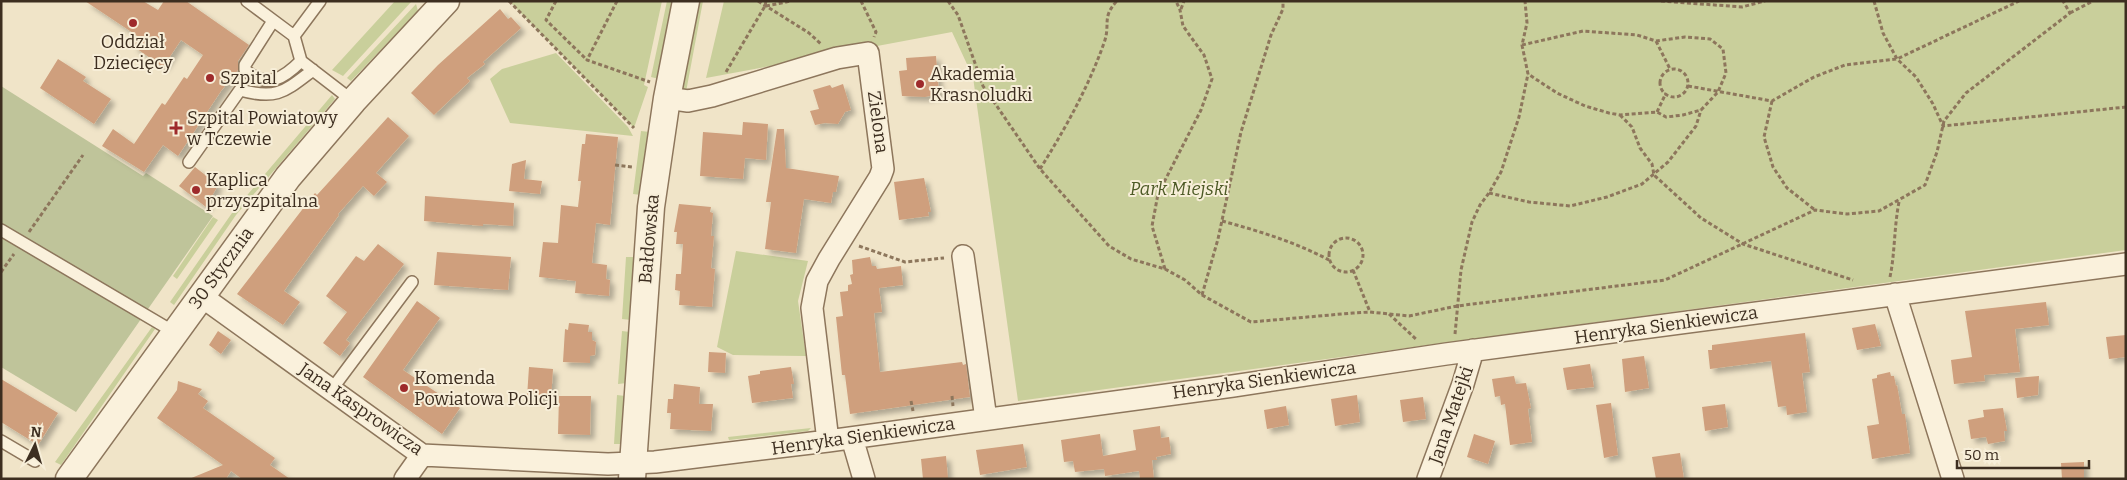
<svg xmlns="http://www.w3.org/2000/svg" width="2127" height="480" font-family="Bitter,serif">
  <defs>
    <filter id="shadow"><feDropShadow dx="4.5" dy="4.5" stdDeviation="2.5" flood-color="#0004"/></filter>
  </defs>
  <rect width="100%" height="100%" fill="#f0e4c8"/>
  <path fill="#c9cf9b" d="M395 1H412L343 76 332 70Z
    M509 1H662L644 85 648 87 634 128Z
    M667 1H674L659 79 651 77Z
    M699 1H703L686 92 680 90Z
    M724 1H2126V250L1018 401 973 77 952 32 706 78Z
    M416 4 418 11 351 81 347 78Z
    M556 53 628 127 633 136 510 123 490 79 502 69Z
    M332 95 335 99 236 215 174 305 170 302 232 213Z
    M641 131 650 132 641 195 633 194Z
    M213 217 218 220 177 279 173 276Z
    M736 251 808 261 798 301 806 356 733 355 717 347Z
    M626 257H635L631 320 622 319Z
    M152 327 155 329 61 465 55 462Z
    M622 331 630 332 627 383 618 384Z
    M617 395 625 396 622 444H614Z
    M811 428 808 431 729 440 728 437Z"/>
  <path fill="#bfc49a" d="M1 86 143 176 146 173 213 216 76 412 1 367Z"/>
  <path fill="#cf9f7d" filter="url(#shadow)" d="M85 1H143L158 10 164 1H186L249 45 238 61V70L221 91 178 156 163 145 144 172 102 146 113 129 134 144 162 103 165 105 184 77 187 79 203 55 181 40 163 67 133 46 139 37Z
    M500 9 508 19 511 17 521 28 483 62 485 64 467 78 470 81 434 115 411 93 438 65Z
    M936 56 939 94 925 97 902 96 899 71 907 70 906 58Z
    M58 59 86 77 83 81 111 99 94 124 40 88Z
    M843 84 851 110 845 112 838 124 825 123 815 125 810 111 819 109 813 90 830 85 832 88Z
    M388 117 409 136 376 173 387 182 374 196 363 186 338 214 339 215 284 291 300 302 283 325 237 294 315 193 317 195Z
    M743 122 768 124 766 160 745 158 743 179 700 176 703 132 742 135Z
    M777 129H784L786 168 839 176 836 192H833L831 203 804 199 796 253 765 249 771 202H766Z
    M586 134 618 137 610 225 596 223 592 263 607 265 606 279 610 280 609 296 575 293 576 281 539 277 543 242 558 243 561 205 578 207 581 181H578L582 144H585Z
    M526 160 524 179 542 181 540 194 509 191 512 164Z
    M195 167 218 185 206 207 179 186Z
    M924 178 931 212H928L929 216 899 220 894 182Z
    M425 196 514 203 513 226 483 224V226L424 221Z
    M679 204 711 207 710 212 713 213 711 236H714L711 268 715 269 712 307 679 305 680 291 675 290 676 274H681L683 244H676L677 232H674Z
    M378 244 404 264 346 340 350 343 340 356 323 343 347 312 326 296 356 256 364 261Z
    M437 252 511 257 508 290 434 285Z
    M870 257 872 266H876L877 269 901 266 903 285 879 288 882 312 874 313 880 372 962 362 963 365 966 364 970 397 850 414 845 375H842L836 317 843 316 840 292 848 291V285L852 284 850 275 853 274 852 260Z
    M417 301 440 318 403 370 460 408 442 434 363 377Z
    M2046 302 2049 325 2015 329 2020 372 1984 375 1985 381 1954 384 1951 360 1972 357 1965 311Z
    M569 323 589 325 588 332H592V340L596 342 595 355 590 356V363L563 362 565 329 568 330Z
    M1875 324 1881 346 1857 350 1852 328Z
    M218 331 231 340 221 354 209 345Z
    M1805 333 1810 372 1802 373 1807 412 1787 415 1786 406 1778 407 1771 361 1710 369 1708 350H1712V345Z
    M2126 335V357L2109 359 2106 337Z
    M709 352 726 353 725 373 708 372Z
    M1644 356 1649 388 1625 392 1622 359Z
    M1590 364 1594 387 1567 390 1563 368Z
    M529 367 553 369 551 399 527 397Z
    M791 367 794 384H791L793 398 752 403 748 376 760 374V371Z
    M1890 372 1891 376H1894L1896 386 1897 385 1902 414H1905L1910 453 1872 459 1867 426 1879 424 1872 379 1877 378V375Z
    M1514 376 1516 384 1526 383 1531 408 1528 409 1532 442 1510 445 1505 404 1501 405 1500 396 1495 397 1492 379Z
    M2039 376 2038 395 2017 398 2015 378Z
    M1 379 58 413 38 445 1 422Z
    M178 381 202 389 198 394 208 401 203 408 275 458 270 465 290 479H242L231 471 226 479H189L223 465 157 418 177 390Z
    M674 384 700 387 699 404H713L711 431 670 429 671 413H667L668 399H673Z
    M1357 395 1360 422 1335 426 1331 399Z
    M559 396H591L590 435 558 434Z
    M1423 397 1426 419 1403 422 1400 400Z
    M1611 403 1618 455 1604 458 1596 405Z
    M1725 404 1728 427 1705 431 1702 407Z
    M1286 406 1289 425 1267 429 1264 410Z
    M2003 408 2007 431H2004L2005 441 1988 444 1986 437 1971 439 1968 420 1984 417 1983 410Z
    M1160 426 1161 438 1169 437 1171 454 1156 457 1157 460H1152L1154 479H1140L1139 471 1105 476 1104 469 1075 472 1073 461 1064 462 1061 440 1100 434 1103 456 1136 450 1133 430Z
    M1474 434 1495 441 1488 464 1467 457Z
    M1023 444 1027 467 980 475 976 450Z
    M1680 453 1684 479H1656L1652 457Z
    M946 456 948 478 923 479 921 459Z
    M2084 462V479H2062L2061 463Z"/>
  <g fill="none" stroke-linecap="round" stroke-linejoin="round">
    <defs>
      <path id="service" d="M247 1 294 36 301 61 353 101
        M273 21 245 65V70C267 89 283 79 301 61
        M294 36 320 1
        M189 162 240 90C277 100 284 92 313 70
        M1 230 174 332
        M332 389 412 282
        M1 441 35 461"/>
      <path id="minor" d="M667 98 688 101 712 96 837 58 868 53 883 169 880 177 829 259 817 281 812 308 828 441
        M963 256 986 419
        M1895 294 1953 479
        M201 296 422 455 608 464 655 462 828 441 1233 386 1446 354 2126 264
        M852 438 864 479
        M405 479 422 455
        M1428 479 1463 384 1473 350"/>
      <path id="tertiary" d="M69 479 288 177 353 101 446 1
        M632 479 651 207 667 98 686 1"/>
    </defs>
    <use href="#service" stroke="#8d765c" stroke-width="14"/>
    <use href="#minor" stroke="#8d765c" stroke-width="24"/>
    <use href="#tertiary" stroke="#8d765c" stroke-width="29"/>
    <path stroke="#8d765c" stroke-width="3" stroke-dasharray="4 2.5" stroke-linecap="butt" d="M509 1 634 128
      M556 1 546 20 587 60
      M617 1 587 60 650 82
      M758 1 809 33 821 44
      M861 1 876 32 874 37
      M948 1 958 15 983 86 1040 169 1109 246 1131 259 1165 269 1185 280 1202 295 1251 322 1353 313 1370 312 1409 316 1457 306 1665 280 1815 210 1847 214 1879 211 1925 185 1937 152 1944 121 1966 93 2070 13 2063 1
      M1661 1 1742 7 1765 1
      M1874 1 1883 33 1897 59 1916 77 1933 104 1943 126 2126 107
      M766 6 791 1
      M1181 9 1184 1
      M2070 13 2093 1
      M1656 41 1670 69
      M1522 45 1583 31 1637 35 1656 41 1685 37 1710 39 1723 49 1726 73 1718 92 1701 110 1683 115 1666 117 1657 112 1620 115 1609 113 1585 106 1557 93 1528 74
      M1660 83a14 14 0 1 1 28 0a14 14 0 1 1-28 0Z
      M726 72 765 6 766 1
      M1688 86 1772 101 1814 77 1845 65 1897 59 2019 1
      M1772 101 1764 137 1773 167 1787 188 1815 210
      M1657 112 1666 93
      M1620 115 1632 127 1640 148 1652 164 1654 175 1701 218 1743 244 1853 280
      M615 165 632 167
      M1040 169C1065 129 1088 88 1104 43 1111 24 1101 18 1117 1
      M1489 193 1529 202 1570 206 1607 197 1642 184 1668 162 1696 126 1701 110
      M1222 221C1259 231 1295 242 1329 260
      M29 232 83 155
      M1329 255a17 17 0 1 1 34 0a17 17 0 1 1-34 0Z
      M859 246 905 262 944 258
      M1165 269 1152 226 1158 194 1201 110 1212 79 1204 55 1183 26 1180 10 1176 1
      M1353 270 1370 312
      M1 272 14 254
      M1890 277C1895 253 1894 227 1899 202
      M1202 295 1218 239 1241 132 1271 35 1283 9V1
      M1389 314 1417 340
      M1455 334 1461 270 1472 222 1480 205 1489 193 1501 172 1519 117 1528 74 1522 45 1527 23 1525 1
      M952 396 953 406
      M911 401 913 411"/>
    <use href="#service" stroke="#faf1dc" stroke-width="11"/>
    <use href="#minor" stroke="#faf1dc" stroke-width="21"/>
    <use href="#tertiary" stroke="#faf1dc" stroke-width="26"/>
  </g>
  <g fill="#9e2a2b" stroke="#f7eed8" stroke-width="2">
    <circle cx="133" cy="23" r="5"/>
    <circle cx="210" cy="78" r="5"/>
    <circle cx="920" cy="84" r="5"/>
    <path d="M173.5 120.5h5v5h5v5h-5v5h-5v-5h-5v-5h5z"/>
    <circle cx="196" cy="190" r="5"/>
    <circle cx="404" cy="388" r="5"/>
  </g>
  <g text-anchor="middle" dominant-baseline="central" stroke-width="4" stroke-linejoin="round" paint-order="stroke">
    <g font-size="18" fill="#3d2e20" stroke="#f7eed8" text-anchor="start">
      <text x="133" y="42" text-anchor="middle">Oddział<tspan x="133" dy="21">Dziecięcy</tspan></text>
      <text x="930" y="74">Akademia<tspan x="930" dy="21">Krasnoludki</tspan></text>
      <text x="220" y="78">Szpital</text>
      <text x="187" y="118">Szpital Powiatowy<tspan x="187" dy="21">w Tczewie</tspan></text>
      <text x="206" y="180">Kaplica<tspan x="206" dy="21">przyszpitalna</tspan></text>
      <text x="414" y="378">Komenda<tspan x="414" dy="21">Powiatowa Policji</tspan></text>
    </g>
    <g font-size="18" fill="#3d2e20" stroke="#f7eed8">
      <text transform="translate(878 122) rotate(82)">Zielona</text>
      <text transform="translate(649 239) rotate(-85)">Bałdowska</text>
      <text transform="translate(221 268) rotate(-54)">30 Stycznia</text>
      <text transform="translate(1666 325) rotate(-8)">Henryka Sienkiewicza</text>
      <text transform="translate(1264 380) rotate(-8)">Henryka Sienkiewicza</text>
      <text transform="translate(361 409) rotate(35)">Jana Kasprowicza</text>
      <text transform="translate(1451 415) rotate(-71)">Jana Matejki</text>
      <text transform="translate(863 436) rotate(-8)">Henryka Sienkiewicza</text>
    </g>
    <g font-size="18" font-style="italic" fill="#4d5a26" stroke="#f7eed8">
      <text x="1179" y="189">Park Miejski</text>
    </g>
  </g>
  <rect width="2127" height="480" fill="none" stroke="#3d2e20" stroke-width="5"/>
  <g transform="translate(35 445) rotate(5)" stroke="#f7eed8" stroke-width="4" paint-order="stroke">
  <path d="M0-4L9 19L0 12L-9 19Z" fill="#3d2e20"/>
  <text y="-8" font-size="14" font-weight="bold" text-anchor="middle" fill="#3d2e20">N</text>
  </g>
  <path d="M1957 460v8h132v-8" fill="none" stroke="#3d2e20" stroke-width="2.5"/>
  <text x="1964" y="460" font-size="15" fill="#3d2e20" stroke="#f7eed8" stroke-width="4" paint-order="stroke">50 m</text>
</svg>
